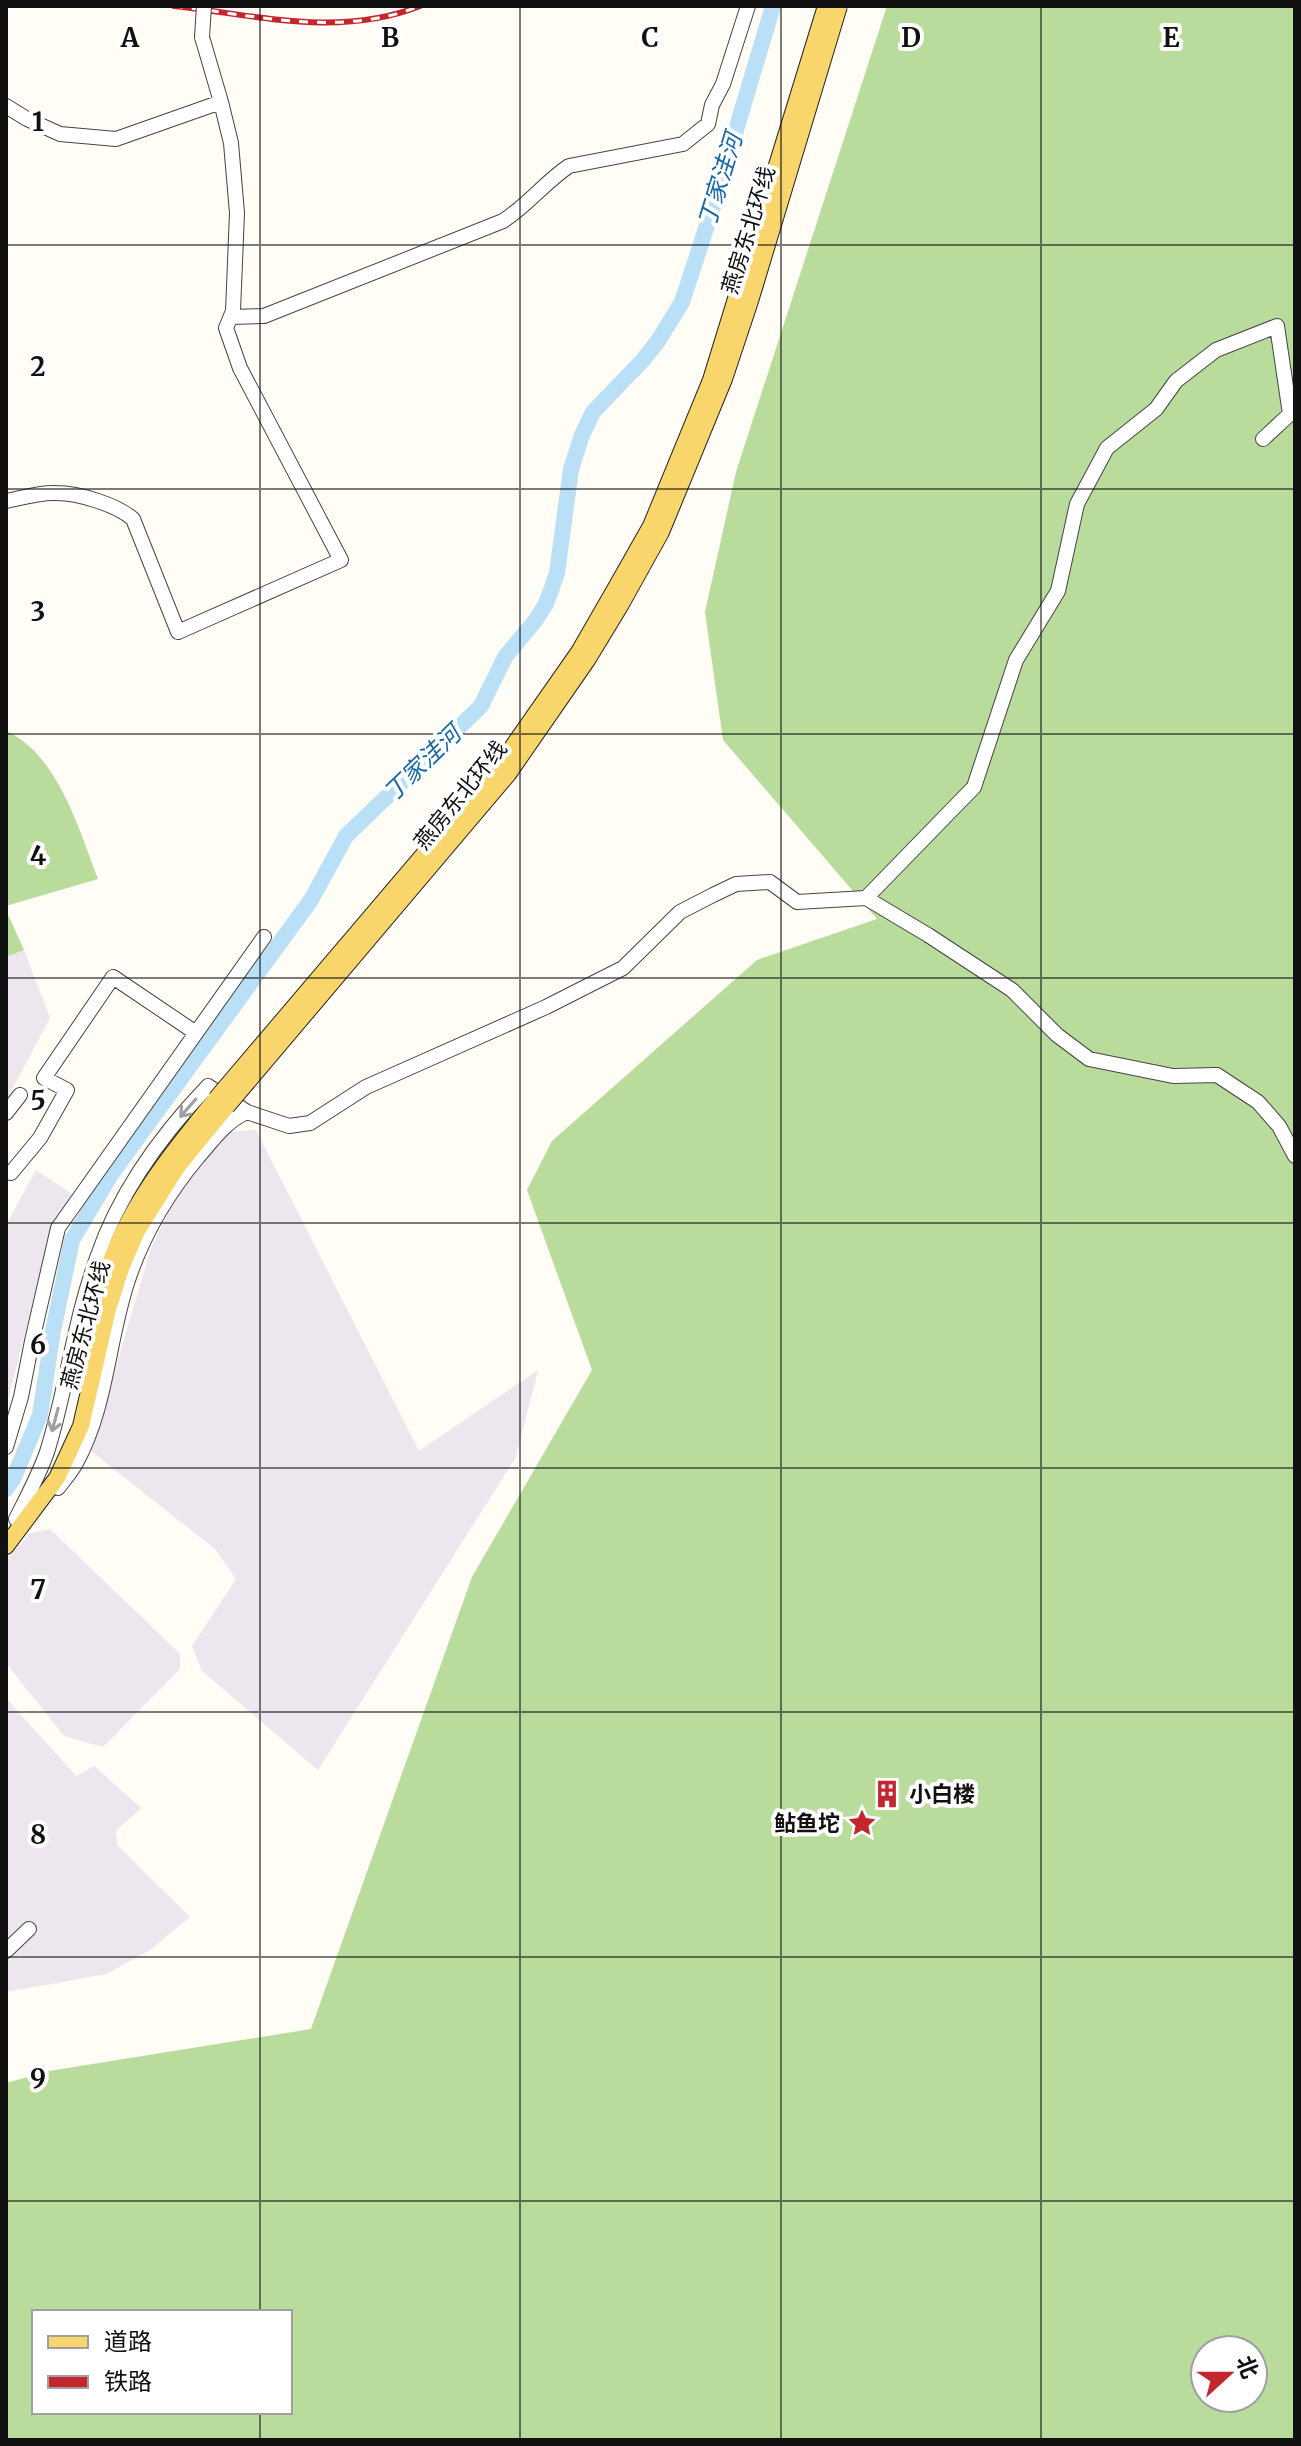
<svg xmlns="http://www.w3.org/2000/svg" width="1301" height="2446" font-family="Merriweather,'Noto Sans SC',serif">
  <rect width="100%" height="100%" fill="#fffdf5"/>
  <path fill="#eee6ef" d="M24 950 50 1018 6 1101V957Z
    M256 1130 419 1451 538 1370 516 1457 318 1770 202 1671 192 1646 236 1579 215 1549 91 1451 151 1248 176 1196 226 1132Z
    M36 1170 72 1194 52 1227 6 1408V1225Z
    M50 1529 180 1654V1669L103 1747 64 1736 6 1663V1560L31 1533Z
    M6 1698 76 1776 94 1766 141 1808 116 1831 117 1845 190 1917 150 1950 107 1974 6 1992Z"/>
  <path fill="#b9dc9c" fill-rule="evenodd" d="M887 6H1295V2440H6V2083L49 2071 311 2029 472 1577 592 1370 527 1190 552 1141 757 960 877 919 723 740 705 612 736 472ZM34 2312H290V2412H34ZM1205 2350H1253V2398H1205Z
    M6 731C58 754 79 830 98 879L6 906Z
    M6 910 24 950 6 957Z"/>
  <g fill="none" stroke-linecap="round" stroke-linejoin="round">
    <path stroke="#b9e0f7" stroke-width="16" d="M6 1489 14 1477 40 1415 53 1331 72 1240 112 1173 311 900 346 836 481 706 505 657 535 621 546 604 557 573 571 469 582 435 593 412 643 360 658 341 682 302 713 207 773 6"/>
    <defs>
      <path id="minor" d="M6 106 27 119 60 134 116 139 221 102
        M231 317 264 316 503 221C528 205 545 182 569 166L683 144 708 124 712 105 723 84 748 6
        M6 501C22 498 40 492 56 493 79 493 117 505 133 519L178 632 341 560 240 368 226 328 233 311 237 213 231 143 221 102 202 37
        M866 898 928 935 1012 990 1057 1035 1089 1059 1173 1076 1217 1075 1258 1102 1279 1126 1295 1156
        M6 1113 20 1095
        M11 1173 40 1138 67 1090 44 1078 113 977 196 1033
        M6 1447 21 1397 32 1341 58 1228 264 937
        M58 1488C64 1480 71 1472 76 1463 107 1407 108 1339 128 1280 143 1235 168 1193 198 1157 213 1140 226 1121 247 1112
        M16 1519C27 1497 39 1475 47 1452 67 1388 74 1321 97 1258 119 1193 161 1135 208 1086L247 1112 289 1126 310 1123 366 1087 546 1007 623 968 680 912 713 895 736 884 770 882 797 902 866 898 974 787 1016 660 1058 591 1077 504 1107 448 1156 409 1176 381 1216 350 1277 326 1290 414 1263 439
        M6 1951 29 1929"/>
      <path id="major" d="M81 1377C90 1337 97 1297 112 1258 135 1198 175 1149 216 1099
        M6 1546 57 1478 81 1426 108 1309 121 1268 137 1231 177 1167 227 1106"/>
    </defs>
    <use href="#minor" stroke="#444" stroke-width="16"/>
    <use href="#major" stroke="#222" stroke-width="18"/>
    <use href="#minor" stroke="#fff" stroke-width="14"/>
    <use href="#major" stroke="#f9d66b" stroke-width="16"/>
    <defs>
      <path id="rail" d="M174 6C256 15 339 38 420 6"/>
    </defs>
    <use href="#rail" stroke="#c4262e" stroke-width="6"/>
    <use href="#rail" stroke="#fff" stroke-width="3" stroke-dasharray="9" stroke-linecap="butt"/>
    <defs>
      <path id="minor-bridge" d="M202 37 204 6"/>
      <path id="major-bridge" d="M216 1099 500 765 579 652 617 586 651 526 711 380 826 6
        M227 1106 508 774 587 660 621 604 661 532 724 379 750 301 839 6"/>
    </defs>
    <use href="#minor-bridge" stroke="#444" stroke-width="16" stroke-linecap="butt"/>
    <use href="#major-bridge" stroke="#222" stroke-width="18" stroke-linecap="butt"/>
    <use href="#minor-bridge" stroke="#fff" stroke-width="14"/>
    <use href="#major-bridge" stroke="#f9d66b" stroke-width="16"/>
  </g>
  <defs><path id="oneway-shaft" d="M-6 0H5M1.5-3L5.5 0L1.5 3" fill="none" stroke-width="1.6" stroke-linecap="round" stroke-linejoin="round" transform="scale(2)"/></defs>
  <g stroke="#a0a0a0">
    <use href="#oneway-shaft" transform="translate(188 1108) rotate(131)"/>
    <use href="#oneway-shaft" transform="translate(55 1420) rotate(105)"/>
  </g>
  <path fill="none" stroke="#111" stroke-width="2" stroke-opacity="0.55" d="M260 6V2312M520 6V2440M781 6V2440M1041 6V2440M6 245H1295M6 489H1295M6 734H1295M6 978H1295M6 1223H1295M6 1468H1295M6 1712H1295M6 1957H1295M6 2201H1295M260 2412V2440"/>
  <defs>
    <symbol id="building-bare" viewBox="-9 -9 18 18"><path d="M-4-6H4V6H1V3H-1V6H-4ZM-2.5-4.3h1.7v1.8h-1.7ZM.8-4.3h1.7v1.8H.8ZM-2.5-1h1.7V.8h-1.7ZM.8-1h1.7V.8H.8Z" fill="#c4262e" stroke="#fff" stroke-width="2.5" paint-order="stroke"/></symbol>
    <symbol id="sight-bare" viewBox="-9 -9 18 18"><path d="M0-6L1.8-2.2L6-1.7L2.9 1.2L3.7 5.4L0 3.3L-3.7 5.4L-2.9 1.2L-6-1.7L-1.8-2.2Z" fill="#c4262e" stroke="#fff" stroke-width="2.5" paint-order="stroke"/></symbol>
  </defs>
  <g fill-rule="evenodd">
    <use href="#building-bare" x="867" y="1774" width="40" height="40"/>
    <use href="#sight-bare" x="842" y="1803" width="40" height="40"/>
  </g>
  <g text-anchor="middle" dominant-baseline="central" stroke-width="8" stroke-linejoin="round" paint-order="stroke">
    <g font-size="22" fill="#111" stroke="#fff">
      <text transform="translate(748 230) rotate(-73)">燕房东北环线</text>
      <text transform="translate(460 795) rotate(-51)">燕房东北环线</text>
      <text transform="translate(85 1325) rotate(-75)">燕房东北环线</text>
    </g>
    <g font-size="22" font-weight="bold" fill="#111" stroke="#fff" text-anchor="start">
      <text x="909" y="1794">小白楼</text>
      <text x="840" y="1823" text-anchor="end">鲇鱼坨</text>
    </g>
    <g font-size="24" font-style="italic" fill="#1768a6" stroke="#fff">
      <text transform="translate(720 180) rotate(-73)">丁家洼河</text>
      <text transform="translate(422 763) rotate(-44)">丁家洼河</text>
    </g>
  </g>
  <g font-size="26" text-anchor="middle" font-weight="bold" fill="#111" stroke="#fff" stroke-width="8" stroke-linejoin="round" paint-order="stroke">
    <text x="130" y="47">A</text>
    <text x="390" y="47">B</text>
    <text x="650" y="47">C</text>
    <text x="911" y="47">D</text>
    <text x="1171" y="47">E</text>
    <text x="38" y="131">1</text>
    <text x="38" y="376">2</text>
    <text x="38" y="621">3</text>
    <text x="38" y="865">4</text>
    <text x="38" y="1110">5</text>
    <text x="38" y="1354">6</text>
    <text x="38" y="1599">7</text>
    <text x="38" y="1844">8</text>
    <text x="38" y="2088">9</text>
  </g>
  <rect width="1301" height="2446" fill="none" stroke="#111111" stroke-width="16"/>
  <rect x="32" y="2310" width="260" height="104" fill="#ffffff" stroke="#a0a0a0" stroke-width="2"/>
  <rect x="48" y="2336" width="40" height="12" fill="#f9d66b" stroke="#a0a0a0" stroke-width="2"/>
  <text x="104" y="2350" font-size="24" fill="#111111">道路</text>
  <rect x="48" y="2376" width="40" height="12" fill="#c4262e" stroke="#a0a0a0" stroke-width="2"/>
  <text x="104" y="2390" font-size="24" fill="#111111">铁路</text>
  <g transform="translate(1229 2374) rotate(69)"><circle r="38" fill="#ffffff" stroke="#a0a0a0" stroke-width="2"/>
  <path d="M0-6L14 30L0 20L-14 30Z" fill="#c4262e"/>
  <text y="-12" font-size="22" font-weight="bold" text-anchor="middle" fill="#111111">北</text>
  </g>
</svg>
